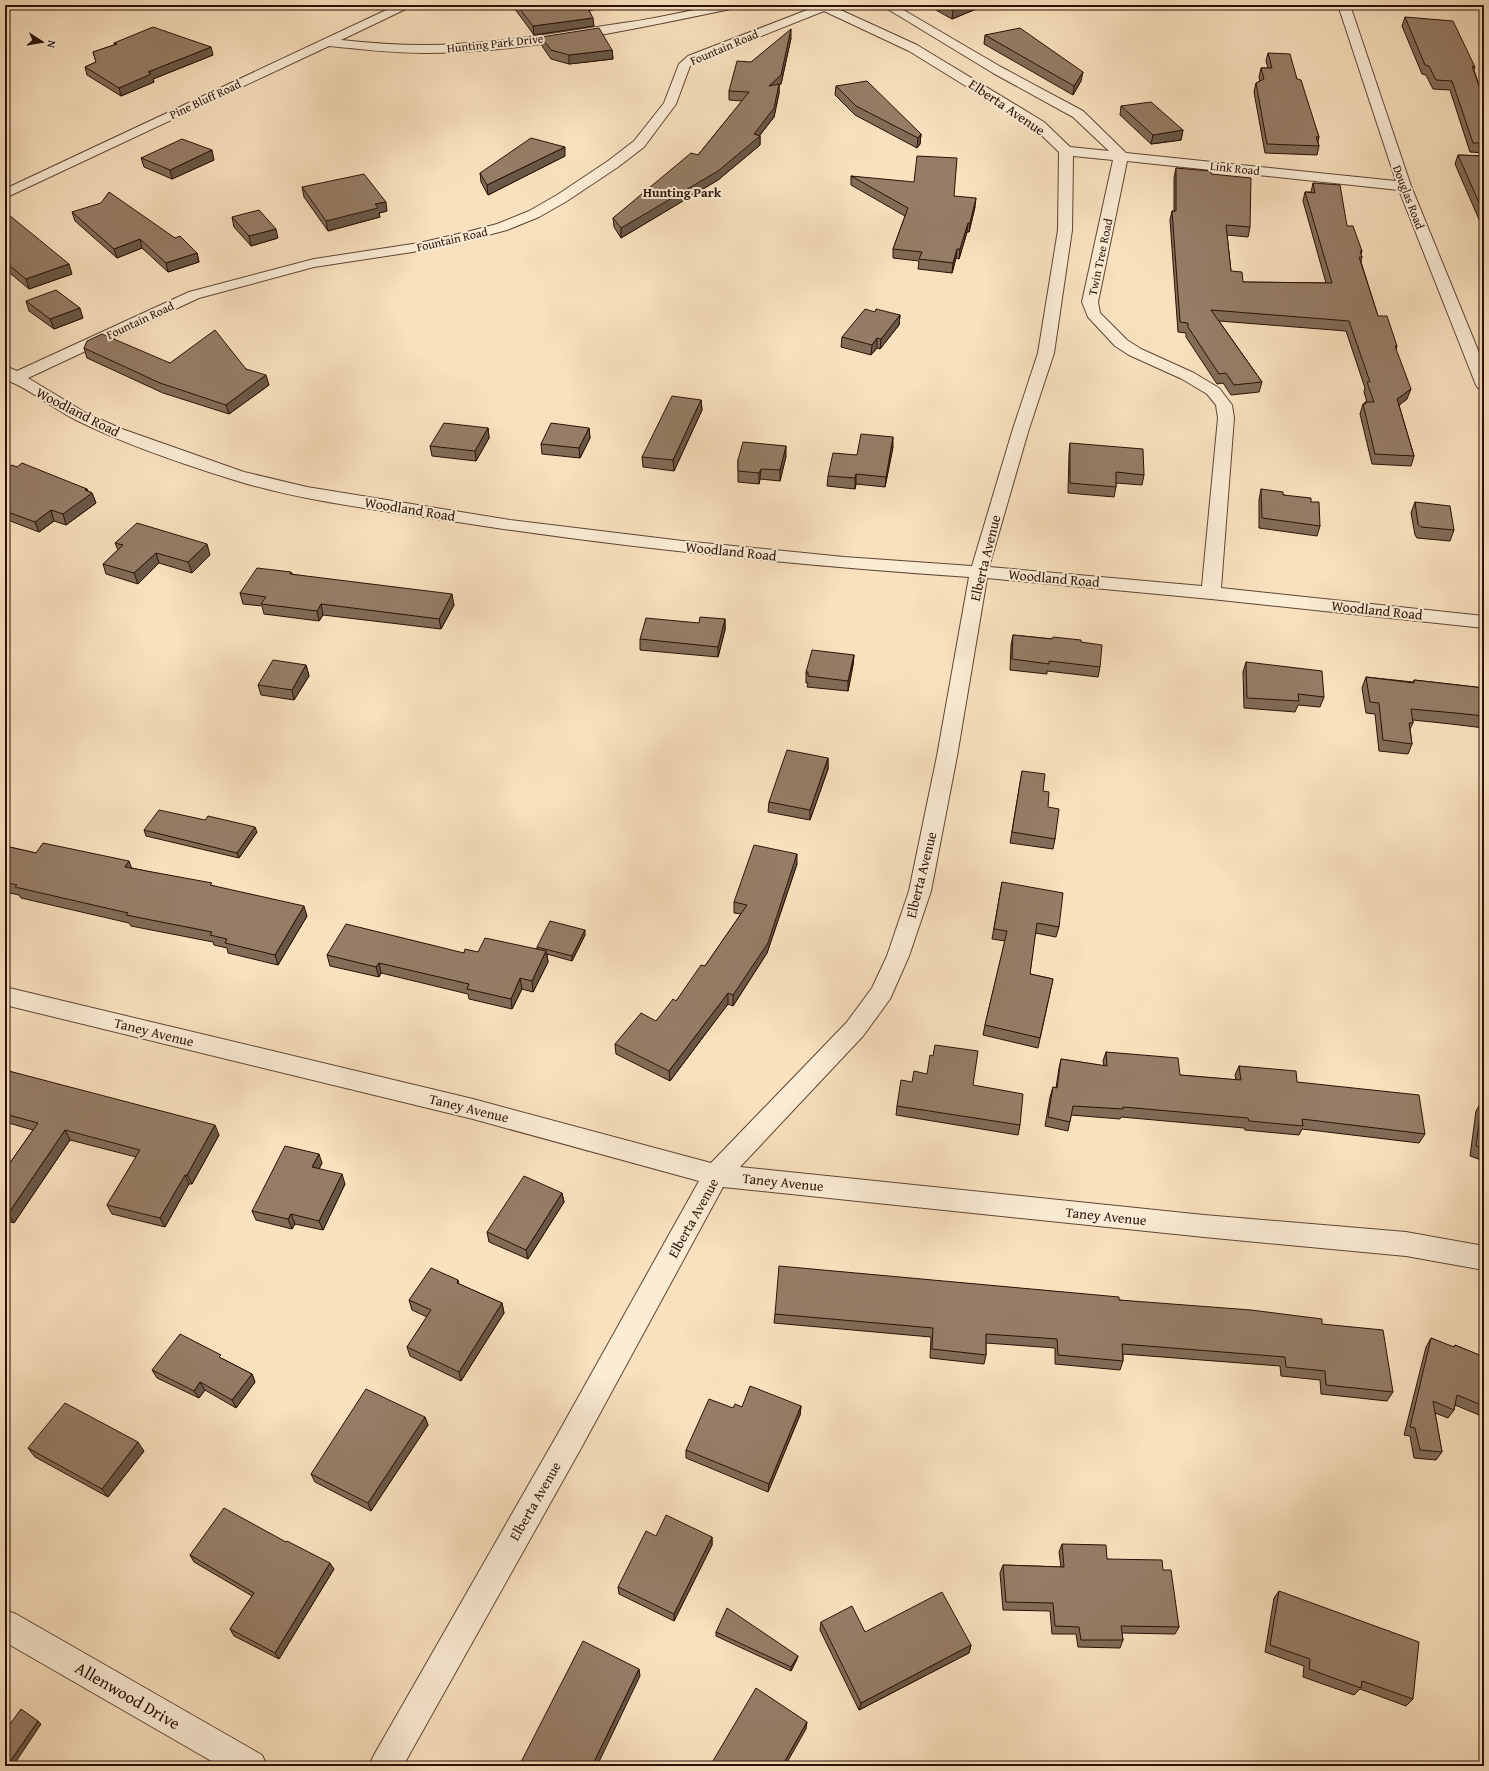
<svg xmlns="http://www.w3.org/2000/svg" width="1489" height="1771" font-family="'Gentium Book Plus',serif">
  <rect width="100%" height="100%" fill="#f9e1be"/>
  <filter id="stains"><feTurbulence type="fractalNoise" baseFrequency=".005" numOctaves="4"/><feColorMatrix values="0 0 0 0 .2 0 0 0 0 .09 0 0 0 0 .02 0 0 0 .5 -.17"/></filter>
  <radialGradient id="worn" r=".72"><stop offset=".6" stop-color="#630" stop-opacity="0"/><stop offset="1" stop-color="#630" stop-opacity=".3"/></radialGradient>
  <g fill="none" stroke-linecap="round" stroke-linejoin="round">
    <defs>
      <path id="minor" d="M397 5H412L410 7 341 40C369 43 396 45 423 45 493 45 562 32 630 22 668 17 703 5 741 5L735 8C635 29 525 53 423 53 391 53 360 49 329 46L5 198V189Z
        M820 5H836L834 7 917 45 1044 122 1070 147 1109 151 1073 117 993 73 881 5H895L1001 67 1083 111 1126 153 1396 181 1338 5H1350L1411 186 1484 365V390L1478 388 1476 385 1399 190 1127 161 1098 302 1100 313 1127 340 1141 349 1194 373 1219 388 1232 405 1234 418 1221 588 1484 616V628L1211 599 987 578 957 756 931 891 909 956 890 999 863 1036 740 1167 1204 1215 1406 1232 1484 1246V1270L1406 1256 1204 1237 723 1187 580 1450 403 1766H369L374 1755 560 1430 699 1181 473 1119 5 1005V987L473 1099 711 1163 847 1022 872 988 887 956 909 891 937 756 969 577C796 565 622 548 451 521 380 510 299 501 231 479 180 463 127 445 78 421 54 410 34 391 9 381L5 378V366L17 371 189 292 314 259 419 243 467 232 497 224 529 211 557 195 608 161 634 141 664 103 679 64 688 56ZM824 11 909 51 1034 128 1059 152 1058 230 1038 353 1012 432 972 566 844 557 683 541 510 520 307 487 244 472 122 429 86 413 28 378 199 298 314 267 419 251 469 240 507 230 539 217 567 201 618 167 644 147 676 104 690 66 696 62ZM1073 156 1113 160 1082 302 1088 317 1115 346 1129 355 1182 379 1207 394 1216 405 1218 418 1202 586 989 567 1028 432 1054 353 1072 230Z
        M5 1610 16 1614 262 1755 267 1766H220L5 1642Z"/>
    </defs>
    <use href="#minor" stroke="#5e4534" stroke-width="2"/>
    <use href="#minor" fill="#fbecd5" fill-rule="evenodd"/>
  </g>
  <path fill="#816c58" stroke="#2b1106" d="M512 5H624L589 10 594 26 534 35Z
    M927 5H986L952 19Z
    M1405 17 1475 67 1474 70 1484 100V153L1470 152 1450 90 1433 89 1426 75 1422 74 1402 26Z
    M985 35 1081 81 1073 95 984 44Z
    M541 37 612 50 613 59 569 64 551 59 542 46Z
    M791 38 781 84 779 86V93L774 117 760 135V145L718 180 621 238 614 227 613 218 698 155 742 101 729 100V91L751 62Z
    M114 43 213 55 153 79 154 82 121 96 87 75 85 67 96 62 93 52 114 45Z
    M1268 53 1297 79 1319 137 1318 142 1319 146 1317 155 1265 153 1254 92 1256 83 1260 81 1259 77 1261 68H1268L1266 61Z
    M836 86 921 134 920 144 917 148 855 115 835 95Z
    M1121 106 1183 130 1181 140 1151 144 1120 115Z
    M1458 155 1484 156V231L1455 164Z
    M565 156 488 195 481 182 480 173Z
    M141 158 214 160 172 179 144 167Z
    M1176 168 1211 174 1250 227 1248 237 1227 235 1231 271 1243 282 1326 283 1303 201 1305 192H1311L1313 183 1347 226 1362 251 1361 254 1362 257 1361 262 1378 316 1397 346 1396 350 1407 399 1399 405 1414 456 1411 466 1372 464 1360 414 1363 404H1364L1365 402H1367L1364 392 1365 388 1346 331 1219 321 1262 382 1259 392 1231 395 1223 383 1217 384 1186 337V333L1178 332 1170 220 1172 211H1174V178Z
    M851 176 954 196 975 207 969 232H967L959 259 956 258 952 273 918 269 919 261 893 258V249L905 216 851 185Z
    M302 187 387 211 379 213 380 217 328 231 304 197Z
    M72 212 197 253 199 262 168 272 142 248 117 258 75 221Z
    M5 216 72 274 29 289 5 269Z
    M232 217 278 238 251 246 234 227Z
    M26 301 83 318 54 329 29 311Z
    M875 312 900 315 899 325 880 349 877 348 871 355 841 347 842 337Z
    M84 348 170 363 246 369 269 385 229 414 163 393 87 358Z
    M701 400 702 410 674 471 643 467 642 457Z
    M488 428 489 438 476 461 432 456 430 446Z
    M589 428 590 438 580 458 542 454 541 444Z
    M1070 443 1144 475 1142 485 1116 483V487L1114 497 1068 493 1069 453Z
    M893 447 885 487 856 484 855 489 827 486 828 476 857 455Z
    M786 456 780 481 760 479 759 484 738 482V460Z
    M17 467 87 489 88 491 92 493 96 503 66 525 54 521 39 532 5 519V469Z
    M1261 489 1311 502 1320 526 1317 536 1259 528V500Z
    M1415 502 1454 530 1450 541 1417 538 1415 535 1411 513Z
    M115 543 210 555 192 573 159 563 138 584 106 574 103 564 118 550Z
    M291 572 292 574 454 605 441 629 323 615 319 621 264 614 262 606 243 604 240 593Z
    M725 619V630L718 657 640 650V639L699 623Z
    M1013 635 1081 642 1100 667 1098 677 1047 671V674L1010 670 1011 645Z
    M854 655 853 665 848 691 807 687 808 683H806V672Z
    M1246 662 1324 697 1320 707 1298 705 1295 712 1244 708 1243 672Z
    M306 665 309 676 294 700 261 695 258 685Z
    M1366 677 1413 682 1414 680 1484 688V728L1451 724 1413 720V723L1410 729 1412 744 1408 754 1379 751 1375 714 1366 713 1362 688Z
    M828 758V769L810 820 768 812 769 802Z
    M1022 771 1043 791 1055 839 1053 849 1010 843Z
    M144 830 257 832 239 858 146 836Z
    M5 846 36 853 132 868 213 886 307 916 278 965 228 953 227 948 214 945 213 942 131 926 129 923 21 898 19 895 5 892Z
    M797 864 767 953 733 1006 728 1004 670 1081 616 1054 615 1044 656 1021 676 1001 705 966 741 914 734 913V902Z
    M1002 882 1059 927 1056 937 1035 933 1030 974 1053 979 1038 1048 983 1035 985 1025 1005 941 992 939Z
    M585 935 572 961 547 954 548 962 533 992 522 989 512 1009 469 999 468 994 381 973 379 977 330 966 327 955 464 953 537 949V947Z
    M1106 1052 1180 1075 1236 1080 1235 1075 1239 1066 1297 1082 1425 1134 1419 1143 1302 1129 1299 1135 1245 1130 1244 1128 1121 1117 1120 1119 1071 1115 1068 1131 1045 1126 1050 1097 1053 1087 1056 1088 1059 1068 1061 1059 1104 1066 1103 1061Z
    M5 1070 219 1135 192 1184H189L165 1227 112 1214 107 1205 136 1157 70 1140 14 1223 5 1220V1170L33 1130 5 1122Z
    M912 1082 973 1085 1020 1125 1018 1135 896 1115 897 1106Z
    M1482 1101H1484V1161L1470 1156 1476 1111Z
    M322 1163 319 1169 345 1184 323 1230 295 1224 292 1229 256 1220 252 1211Z
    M562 1193 564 1202 528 1259 489 1242 487 1232Z
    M458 1280 459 1284 502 1303 504 1313 461 1381 410 1356 407 1347 427 1317 412 1310 409 1300Z
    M1119 1300 1322 1324 1393 1392 1387 1401 1321 1394 1320 1380 1281 1376 1280 1366 1123 1354V1361L1120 1370 1055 1364V1348L986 1343V1355L984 1364 930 1358 931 1337 774 1323 775 1314Z
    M1431 1338 1453 1347 1455 1345 1484 1357V1417L1455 1405 1454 1410 1448 1418 1435 1413 1442 1452 1436 1460 1414 1458 1410 1436 1404 1435 1426 1347Z
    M223 1359 252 1374 255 1382 236 1408 205 1390 199 1398 157 1378 152 1370Z
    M801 1406 800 1415 768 1492 686 1458V1450L733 1408Z
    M425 1417 428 1425 371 1511 315 1482 311 1474Z
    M28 1448 144 1451 108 1497 35 1457Z
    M712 1537V1545L674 1621 619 1594 618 1587Z
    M1062 1544 1107 1559 1163 1570 1179 1627 1175 1634 1122 1633 1123 1640 1120 1648 1078 1647 1076 1634H1052L1050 1611 1003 1610 1000 1573 1003 1565 1061 1567 1059 1552Z
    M190 1555 334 1569 279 1659 234 1636 230 1629 252 1596 194 1562Z
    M1279 1591 1413 1699 1406 1706 1360 1689 1354 1695 1303 1677 1304 1666 1265 1652 1274 1598Z
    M821 1622 865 1632 971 1645 969 1653 859 1710 820 1630Z
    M716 1632 797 1659 791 1671 716 1636Z"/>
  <path fill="#695847" stroke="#2b1106" d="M584 5H624L585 11Z
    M966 5H986L952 19 953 10Z
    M593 18 594 26 534 35 533 26Z
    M791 29V38L781 84 779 86V93L774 117 759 136H760V145L718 180 621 238V228L754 134 769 86Z
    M211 47 213 55 153 79 154 82 121 96 119 88 148 72Z
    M612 50 613 59 569 64V55Z
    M1083 72 1081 81 1073 95 1074 86Z
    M1183 130 1181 140 1151 144 1153 135Z
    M921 134 920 144 917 148 918 138Z
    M565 147V156L488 195 487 185Z
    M212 150 214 160 172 179 170 170Z
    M976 198 975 207 969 232 970 223Z
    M386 202 387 211 379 213 380 217 328 231 326 221 375 204Z
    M968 223 967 232 959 259 960 249Z
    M276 229 278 238 251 246 249 236Z
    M140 239 142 248 117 258 114 249Z
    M957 249 956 258 952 273 953 263Z
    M197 253 199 262 168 272 166 263Z
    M69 264 72 274 29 289 26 279Z
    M80 308 83 318 54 329 50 319Z
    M900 315 899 325 880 349 881 339Z
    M877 338V348L871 355 872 345Z
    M266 375 269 385 229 414 226 405Z
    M1411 389 1407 399 1394 409 1397 399Z
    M701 400 702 410 674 471 673 460Z
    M488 428 489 438 476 461 475 451Z
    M589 428 590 438 580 458 579 448Z
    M893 437V447L885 487 886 477Z
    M786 446V456L780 481V470Z
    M761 469 760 479 759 484V473Z
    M856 474V484L855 489V478Z
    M87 489 89 495 92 493 96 503 66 525 63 514Z
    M51 510 54 521 39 532 35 522Z
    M207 544 210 555 192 573 188 562Z
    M156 553 159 563 138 584 134 573Z
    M452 594 454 605 441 629 439 619Z
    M321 604 323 615 319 621 317 611Z
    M725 619V630L718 657V647Z
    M854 655 853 665 848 691V681Z
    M306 665 309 676 294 700 292 690Z
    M828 758V769L810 820V810Z
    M255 827 257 832 239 858 237 853Z
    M797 854V864L767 953 733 1006V995Z
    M129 861 133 872 125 867Z
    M304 906 307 916 278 965 275 955Z
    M585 930V935L572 961V956Z
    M546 951 548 962 533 992 532 981Z
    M379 963 381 973 379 977 376 967Z
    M520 978 522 989 512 1009 511 999Z
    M728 993V1004L670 1081 669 1071Z
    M215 1125 219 1135 192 1184 187 1175Z
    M65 1130 70 1140 14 1223 8 1214Z
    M319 1154 322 1163 315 1177 312 1167Z
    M342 1174 345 1184 323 1230 319 1221Z
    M185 1175 189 1184 165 1227 160 1218Z
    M562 1193 564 1202 528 1259 526 1250Z
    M291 1214 295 1224 292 1229 288 1219Z
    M502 1303 504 1313 461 1381 459 1372Z
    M252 1374 255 1382 236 1408 232 1400Z
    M200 1382 205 1390 199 1398 194 1391Z
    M5 1391 7 1394 5 1397Z
    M801 1406 800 1415 768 1492 769 1484Z
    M425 1417 428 1425 371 1511 368 1503Z
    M138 1442 144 1451 108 1497 102 1489Z
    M712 1537V1545L674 1621V1614Z
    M330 1563 334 1569 279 1659 275 1653Z
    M971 1645 969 1653 859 1710 861 1703Z
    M798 1656 797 1659 791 1671V1667Z
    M639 1669 640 1676 597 1766H592Z
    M38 1721 41 1724 13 1766H7Z
    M807 1722 806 1729 785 1766H782Z"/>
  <path fill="#967d66" stroke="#2b1106" d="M517 5H586L593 18 533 26Z
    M943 5H966L953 10Z
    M1405 17 1453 21 1475 67 1472 66 1484 100V143H1473L1452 81 1436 80 1429 66 1425 65Z
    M153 27 211 47 148 72 151 74 119 88 85 67 96 62 93 52 117 44 114 43Z
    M599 28 612 50 569 55 551 50 541 37Z
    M1020 28 1083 72 1074 86 985 35Z
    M791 29 781 75 769 86 779 84 774 108 754 134 760 136 718 171 621 228 613 218 691 153 698 155 749 92 729 91 737 61 751 62Z
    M1268 53 1290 54 1297 79 1301 80 1319 137H1316L1319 146 1267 144 1256 83 1264 79 1261 68H1272Z
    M867 81 921 134 918 138 856 106 836 86Z
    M1151 102 1183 130 1153 135 1121 106Z
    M531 138 565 147 487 185 480 173Z
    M182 139 212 150 170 170 141 158Z
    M1458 155 1484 156V214Z
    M917 156 957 158 954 196 976 198 970 223H968L960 249H957L953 263 919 259 922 252 893 249 908 208 851 176 914 182Z
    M1176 168 1211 171V174L1251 178 1250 227 1226 225 1231 271 1242 272 1243 282 1332 283 1305 192 1315 193 1313 183 1340 185 1347 226H1353L1362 251H1360L1362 257H1359L1378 316H1387L1397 346H1395L1411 389 1397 399 1414 456 1375 454 1363 404H1366L1365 402H1374L1367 382H1370L1349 321 1211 310 1262 382 1234 385 1226 373 1219 374 1188 327V323L1180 322 1172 211H1176Z
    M364 174 386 202 375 204 378 208 326 221 302 187Z
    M109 192 175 238 180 236 197 253 166 263 140 239 114 249 72 212 101 203Z
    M259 210 276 229 249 236 232 217Z
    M9 215 69 264 26 279 5 262V216Z
    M56 290 80 308 50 319 26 301Z
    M865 309 875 312 876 309 900 315 881 339 877 338 872 345 842 337Z
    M215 330 246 369 266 375 226 405 160 383 84 348 87 341 102 334 170 363Z
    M672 396 701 400 673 460 642 457Z
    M444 423 488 428 475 451 430 446Z
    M551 423 589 428 579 448 541 444Z
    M861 434 893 437 886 477 856 474 855 478 828 476 833 453 857 455Z
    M743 442 786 446 780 470 761 469 759 473 738 471V460Z
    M1070 443 1143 449 1144 475 1116 472V487L1070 483Z
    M22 463 87 489 85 490 92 493 63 514 51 510 35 522 5 511V469L12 465 17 467Z
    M1261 489 1283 492V495L1311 498V502H1319L1320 526 1262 518Z
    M1415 502 1450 506 1454 530 1421 527 1418 524Z
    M137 523 207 544 188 562 156 553 134 573 103 564 123 545 115 543Z
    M257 568 291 572 290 574 452 594 439 619 321 604 317 611 261 604 266 597 240 593Z
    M700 617 725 619 718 647 640 639 646 618 699 623Z
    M1013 635 1052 639 1053 637 1081 640V642L1102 645 1100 667 1049 661V664L1012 659Z
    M812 650 854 655 848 681 808 676V672H806Z
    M273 660 306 665 292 690 258 685Z
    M1246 662 1322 671 1324 697 1298 694 1299 701 1247 698Z
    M1366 677 1414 683V680L1484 688V716L1455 713 1411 709 1413 723H1409L1412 744 1383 740 1379 703 1370 702Z
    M787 750 828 758 810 810 769 802Z
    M1022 771 1045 774 1043 791 1049 792 1048 807 1059 809 1055 839 1012 832Z
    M159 810 205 820 208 816 255 827 237 853 144 830Z
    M43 843 129 861 125 867 212 883 210 885 304 906 275 955 225 943 227 939 210 935 212 932 126 915 128 913 15 887 17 885 5 882V846L36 853Z
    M754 845 797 854 768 943 733 995 728 993 669 1071 615 1044 641 1013 656 1021 673 999 676 1001 701 965 705 966 747 905 734 902Z
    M1002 882 1063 893 1059 927 1037 923 1030 974 1053 979 1040 1038 985 1025 1007 931 994 929Z
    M550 921 585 930 572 956 537 947Z
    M346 924 464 953 465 949 478 952 485 938 546 951 532 981 520 978 511 999 467 989 469 984 379 963 376 967 327 955Z
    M935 1045 978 1051 973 1085 1023 1094 1020 1125 897 1106 901 1080 912 1082 914 1071 927 1074 930 1055 933 1056Z
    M1106 1052 1178 1058 1180 1075 1241 1080 1239 1066 1296 1071 1297 1082 1419 1095 1425 1134 1302 1119 1303 1126 1249 1121 1248 1118 1123 1107V1109L1073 1106 1070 1122 1048 1117 1053 1087 1057 1088 1061 1059 1107 1066Z
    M5 1070 215 1125 187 1175H185L160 1218 107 1205 140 1150 65 1130 8 1214 5 1213V1170L38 1123 5 1114Z
    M1482 1101H1484V1149L1476 1146Z
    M285 1146 319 1154 312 1167 342 1174 319 1221 291 1214 288 1219 252 1211Z
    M524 1176 562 1193 526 1250 487 1232Z
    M779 1266 1119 1297V1300L1251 1310 1322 1319V1324L1383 1330 1393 1392 1326 1385 1325 1371 1286 1367 1285 1357 1122 1344 1123 1361 1058 1355 1057 1339 986 1334V1355L932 1349 933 1328 775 1314Z
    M431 1268 458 1280 457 1283 502 1303 459 1372 407 1347 431 1310 409 1300Z
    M180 1334 221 1355 219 1357 252 1374 232 1400 200 1382 194 1391 152 1370Z
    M1431 1338 1454 1347 1455 1345 1484 1357V1406L1457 1395 1454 1410 1433 1401 1442 1452 1420 1450 1415 1428 1410 1427Z
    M750 1386 801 1406 769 1484 686 1450 709 1399 733 1408 735 1404 742 1407Z
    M366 1389 425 1417 368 1503 311 1474Z
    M65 1403 138 1442 102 1489 28 1448Z
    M224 1508 286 1542 287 1541 330 1563 275 1653 230 1629 254 1593 190 1555Z
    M666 1515 712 1537 674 1614 618 1587 646 1531 656 1536Z
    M1062 1544 1106 1545 1107 1559 1162 1560 1163 1570H1171L1179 1627 1121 1626 1123 1640H1081L1079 1627 1055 1626 1053 1603 1006 1602 1003 1565 1064 1567Z
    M1279 1591 1419 1642 1413 1699 1362 1681 1361 1688 1309 1669 1310 1659 1270 1645Z
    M942 1592 971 1645 861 1703 821 1622 852 1606 865 1632Z
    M727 1608 798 1656 791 1667 716 1632Z
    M583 1641 639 1669 592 1766H519Z
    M756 1688 807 1722 782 1766H710Z
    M21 1709 38 1721 7 1766H5V1731Z"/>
  <g text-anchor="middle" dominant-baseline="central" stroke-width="4" stroke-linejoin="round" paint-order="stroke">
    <g font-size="12" fill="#2b1106" stroke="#fbecd5">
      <text transform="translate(495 43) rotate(-6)">Hunting Park Drive</text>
      <text transform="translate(724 47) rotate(-23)">Fountain Road</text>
      <text transform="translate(205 99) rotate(-25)">Pine Bluff Road</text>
      <text transform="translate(1235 168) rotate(6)">Link Road</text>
      <text transform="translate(1409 197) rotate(69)">Douglas Road</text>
      <text transform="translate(452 239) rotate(-13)">Fountain Road</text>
      <text transform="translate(1100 257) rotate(-78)">Twin Tree Road</text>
      <text transform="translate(140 320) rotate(-25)">Fountain Road</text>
    </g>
    <g font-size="13" font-weight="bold" fill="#2b1106" stroke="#fbecd5">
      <text x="682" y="192">Hunting Park</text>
    </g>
    <g font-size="14" fill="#2b1106" stroke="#fbecd5">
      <text transform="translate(1007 107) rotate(34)">Elberta Avenue</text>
      <text transform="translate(78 412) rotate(27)">Woodland Road</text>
      <text transform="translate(410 509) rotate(9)">Woodland Road</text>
      <text transform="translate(731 551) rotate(6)">Woodland Road</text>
      <text transform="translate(985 558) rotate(-76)">Elberta Avenue</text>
      <text transform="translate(1054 578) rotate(5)">Woodland Road</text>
      <text transform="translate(1377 610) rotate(6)">Woodland Road</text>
      <text transform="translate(921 875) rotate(-76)">Elberta Avenue</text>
      <text transform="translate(154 1032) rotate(14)">Taney Avenue</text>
      <text transform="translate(469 1108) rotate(14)">Taney Avenue</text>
      <text transform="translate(783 1182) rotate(6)">Taney Avenue</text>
      <text transform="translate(1106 1216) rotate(6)">Taney Avenue</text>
      <text transform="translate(693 1218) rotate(-61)">Elberta Avenue</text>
      <text transform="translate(535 1501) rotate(-60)">Elberta Avenue</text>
    </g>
    <g font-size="17" fill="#2b1106" stroke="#fbecd5">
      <text transform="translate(128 1695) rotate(30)">Allenwood Drive</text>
    </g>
  </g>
  <rect width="1489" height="1771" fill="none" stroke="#f9e1be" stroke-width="20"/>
  <rect x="6" y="6" width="1477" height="1759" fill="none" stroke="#2b1106" stroke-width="2"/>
  <rect x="10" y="10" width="1469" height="1751" fill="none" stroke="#2b1106"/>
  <g transform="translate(42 42) rotate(102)" stroke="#fbecd5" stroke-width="3" paint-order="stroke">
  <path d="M0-3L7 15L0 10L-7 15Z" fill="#2b1106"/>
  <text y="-6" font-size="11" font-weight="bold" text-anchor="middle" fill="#2b1106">N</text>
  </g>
  <rect width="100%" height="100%" filter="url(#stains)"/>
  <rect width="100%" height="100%" fill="url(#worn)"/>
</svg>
